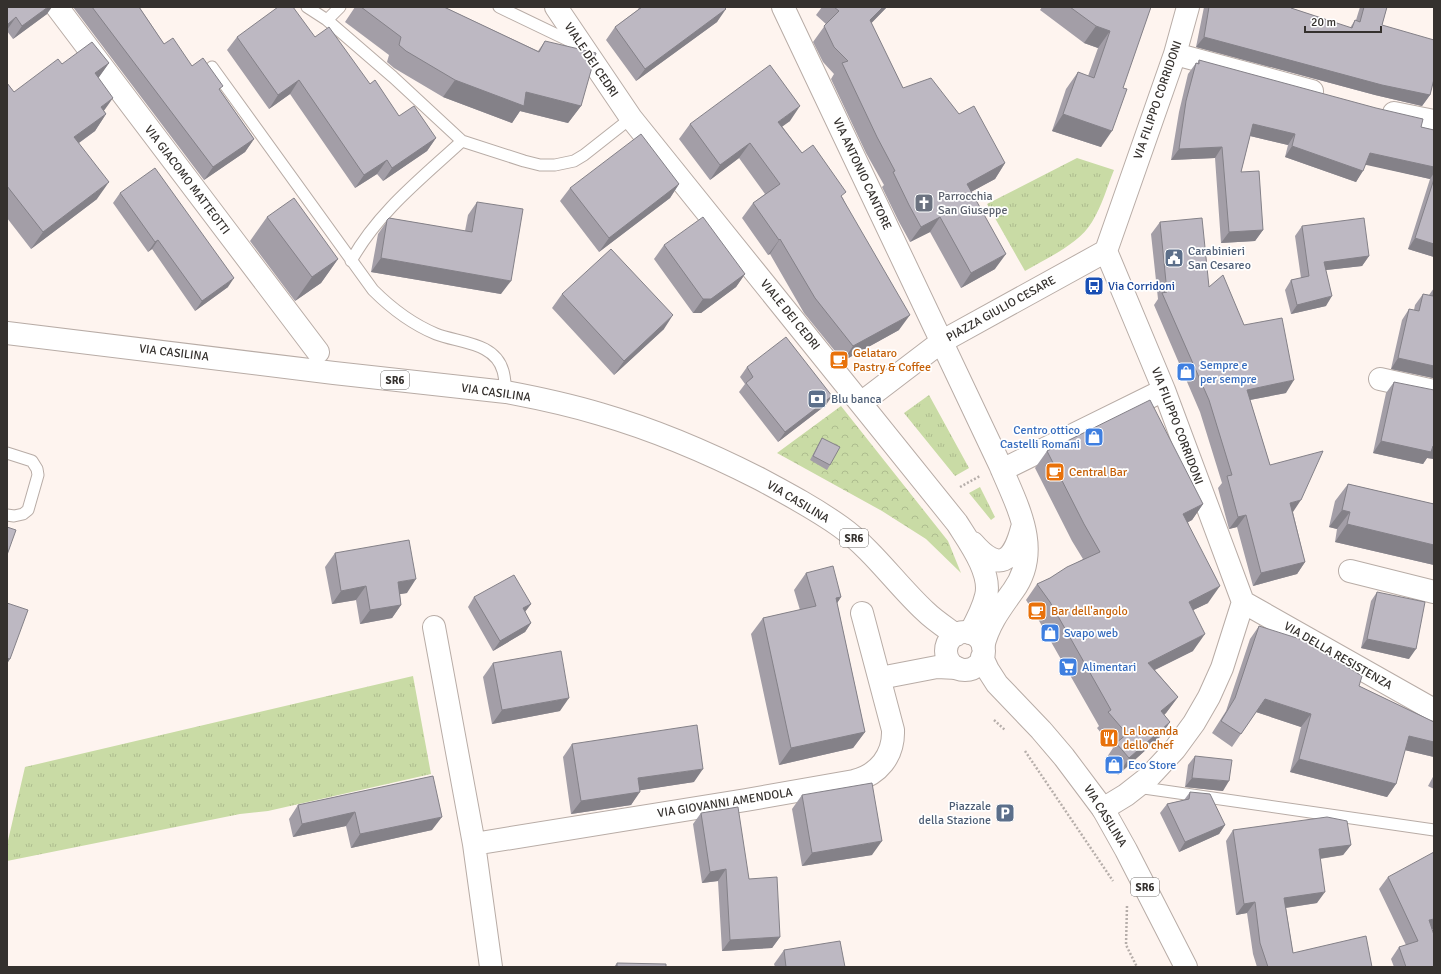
<svg xmlns="http://www.w3.org/2000/svg" width="1441" height="974" font-family="Signika,sans-serif">
  <defs>
    <pattern id="grass-tufts" width="24" height="20" patternUnits="userSpaceOnUse"><rect width="24" height="20" fill="#c9dba5"/><path d="M3 7l-1-3M5 7V3M7 7l1-3M15 17l-1-3M17 17v-4M19 17l1-3" fill="none" stroke="#adbc8e"/></pattern>
    <pattern id="forest-crowns" width="20" height="18" patternUnits="userSpaceOnUse"><rect width="20" height="18" fill="#c9dba5"/><path d="M2 6a3 3 0 1 1 6 0M12 15a3 3 0 1 1 6 0" fill="none" stroke="#adbc8e"/></pattern>
  </defs>
  <rect width="100%" height="100%" fill="#fef4ef"/>
  <path fill="url(#grass-tufts)" d="M1077 158 1114 170C1107 187 1102 206 1092 222 1079 244 1047 258 1025 271L987 204Z
    M929 395 969 468 955 476 904 413Z
    M980 487 995 517 991 520 969 493Z
    M413 676 431 774 268 811 240 814 7 861V845L25 767Z"/>
  <path fill="url(#forest-crowns)" d="M841 406 948 541 961 573 926 539 882 511 777 453Z"/>
  <g fill="none" stroke-linecap="round" stroke-linejoin="round">
    <defs>
      <path id="lane" d="M307 7 327 20 393 77 462 141 524 161 540 165H555L574 161 584 155 631 118
        M499 7 576 44
        M327 20 340 7
        M212 67 373 290C392 309 412 324 436 334 459 343 495 342 503 371 505 378 505 385 506 392
        M351 261C378 212 422 178 462 141
        M7 453 32 461 37 469 38 475 28 510 23 514 14 516 7 515
        M1137 787 1434 830"/>
      <path id="street" d="M57 7 318 352
        M556 7 631 118 957 523C969 542 992 573 986 596 983 609 976 622 970 633
        M783 7 1000 465C1017 506 1043 550 1013 591 1000 609 988 625 983 647
        M1175 54 1312 91
        M1394 113 1434 121
        M1380 379 1434 391
        M861 403 941 342 1106 251
        M1002 470 1164 390
        M973 543C999 573 1013 562 1022 528
        M1350 571 1434 592
        M1243 602 1434 710
        M434 627 474 844 491 967
        M880 678 937 667 957 668
        M1103 809 1126 795 1149 777 1175 749 1194 723 1209 697 1222 668 1243 602 1164 390 1106 251 1175 54 1188 7
        M474 844 746 800 854 781C878 775 894 756 893 730L862 613"/>
      <path id="primary" d="M7 333 334 373 506 392C538 398 570 405 600 414 655 430 709 453 760 479 788 494 816 509 841 527 873 550 896 584 925 611 934 620 945 627 956 635
        M946 651a19 19 0 1 1 38 0a19 19 0 1 1-38 0Z
        M982 657 988 670 997 684 1041 730 1064 757 1103 809 1126 850 1186 967"/>
    </defs>
    <use href="#lane" stroke="#b8aca6" stroke-width="13"/>
    <use href="#street" stroke="#b8aca6" stroke-width="24"/>
    <use href="#primary" stroke="#b8aca6" stroke-width="24"/>
    <path stroke="#b6aeaa" stroke-width="2.5" stroke-dasharray="2 2" stroke-linecap="butt" d="M960 487 980 476
      M994 720 1005 730
      M1025 751 1113 881
      M1127 906 1126 945 1137 967"/>
    <use href="#lane" stroke="#fff" stroke-width="11"/>
    <use href="#street" stroke="#fff" stroke-width="22"/>
    <use href="#primary" stroke="#fff" stroke-width="22"/>
  </g>
  <path fill="#a39ea7" d="M7 7 47 14 13 39 7 31Z
    M73 7H141L140 8 164 44 192 66 220 90 254 139 245 152 204 180Z
    M355 7H444L538 51 545 41 581 106 568 123 520 111 512 123 443 97 394 68 387 62 389 55 345 22Z
    M637 7H724L717 22 636 81 606 40 615 27 639 9Z
    M822 7H887L871 23 903 88 959 114 1005 163 995 179 971 192 995 269 961 288 930 232 910 242 898 220 882 187 884 185 866 153 831 79 834 74 823 62 813 42 826 24 816 15Z
    M1042 7H1151L1101 147 1052 131 1066 89 1078 72 1088 76 1098 48 1084 43 1040 10Z
    M1204 7H1292L1291 8 1350 28 1355 20H1356L1360 7H1387L1382 25 1430 95 1422 106 1375 95 1196 47Z
    M237 37H315L370 84 399 116 436 138 427 151 383 181 377 174 355 188 290 94 269 109 227 50Z
    M1199 60 1421 127 1434 130V257L1408 249 1430 179 1366 164 1356 182 1285 157 1288 145 1250 136 1241 172 1263 230 1255 241 1221 243 1215 158 1171 160 1179 112 1188 74 1196 63 1197 64Z
    M109 63 98 78 104 111 106 114 95 131 79 143 97 199 31 249 7 218V83L14 92 62 64Z
    M790 121 782 126 802 153 843 198 899 330 843 361 804 313 770 254 768 255 742 218 753 203 765 194 739 158 710 180 679 139 690 124Z
    M679 184 670 198 599 252 560 201 570 188Z
    M120 193 228 287 195 311 152 249 148 252 113 203Z
    M477 202 501 294 371 272 378 234 389 218 465 231 468 215Z
    M267 217 338 259 321 283 295 301 250 241Z
    M1160 222 1209 287 1244 325 1286 393 1250 400 1270 465 1293 512 1305 562 1297 574 1253 586 1237 527 1229 529 1218 488 1222 483 1200 412 1154 305 1158 299 1151 234Z
    M1302 226 1369 256 1362 266 1326 270V306L1291 314 1285 290 1291 280 1301 278 1295 236Z
    M664 245 745 274 736 287 701 313H693L654 259Z
    M1434 288V376L1433 378 1391 369 1402 320 1409 309 1414 310 1415 305 1423 294 1429 295Z
    M562 294 664 329 614 375 552 308Z
    M747 367 826 405 778 442 739 392 745 384 740 377Z
    M1394 382 1434 397V459L1427 458 1423 464 1373 453 1386 393Z
    M822 438 830 465 827 470 810 460 819 443Z
    M1047 451 1203 504 1192 520 1188 522 1208 603 1193 610V651L1155 670 1178 697 1166 713 1164 715 1170 722 1159 738 1118 775 1105 760 1113 748 1097 728 1099 726 1038 619 1026 600 1037 584 1050 578 1083 559 1072 541 1035 468Z
    M1348 484 1434 504V565L1335 542 1337 529 1329 527 1335 501Z
    M335 553 407 593 400 594 401 605 392 618 360 624 356 600 332 604 325 567Z
    M806 573 841 597 837 603 865 732 853 748 779 765 751 634 763 618 800 610 794 590Z
    M1377 592 1409 659 1361 648 1371 601Z
    M474 597 531 604 525 612 531 623 525 632 493 651 468 607Z
    M1259 626 1359 686 1434 722V757L1405 750 1396 784 1387 797 1290 772 1301 727 1256 712 1232 747 1212 733 1226 711 1250 639Z
    M493 663 560 711 492 724 483 677Z
    M572 744 694 782 640 790 631 805 571 814 563 757Z
    M1195 756 1223 791 1185 787 1188 765Z
    M1434 775V789L1428 786Z
    M433 776 432 830 351 848 346 826 293 837 289 819 298 805Z
    M1190 792 1225 825 1219 834 1179 852 1160 813 1167 804 1184 800Z
    M802 795 872 855 802 866 792 809Z
    M701 813 749 879 780 937 772 948 722 951 718 881 702 883 693 824Z
    M1233 830 1351 845 1343 855 1320 859 1317 903 1286 908 1293 953 1372 967H1257L1253 954 1247 913 1236 915 1226 841Z
    M1388 877 1432 929 1434 967H1394L1391 959 1399 947 1406 945 1379 889Z
    M784 950 845 967H775L774 964Z
    M617 963 666 967H614Z"/>
  <path fill="#848188" d="M48 7H52L47 14 13 39 22 26Z
    M883 7H887L859 36 870 20Z
    M726 9 717 22 636 81 645 69Z
    M16 17 7 30 8 24Z
    M1096 26 1110 31 1098 48 1084 43Z
    M1204 37 1430 95 1422 106 1375 95 1196 47Z
    M109 63 97 80 95 73Z
    M299 80 290 94 269 109 278 95Z
    M455 80 526 92 581 106 568 123 520 111 512 123 443 97Z
    M113 98 101 115V107Z
    M800 106 790 121 768 137 778 122Z
    M106 114 95 131 62 155 74 137Z
    M1063 114 1112 131 1101 147 1052 131Z
    M1253 124 1295 134 1288 145 1246 135Z
    M436 138 427 151 383 181 392 168Z
    M254 139 245 152 204 180 213 167Z
    M750 143 739 158 710 180 720 165Z
    M1292 146 1363 171 1356 182 1285 157Z
    M1222 147 1215 158 1171 160 1179 149Z
    M1370 153 1434 167V173L1430 179 1362 164Z
    M387 160 377 174 355 188 364 175Z
    M1005 163 995 179 956 200 967 184Z
    M109 182 97 199 31 249 43 232Z
    M679 184 670 198 599 252 609 238Z
    M940 217 930 232 910 242 921 227Z
    M1263 230 1255 241 1221 243 1229 232Z
    M1415 238 1434 244V257L1408 249Z
    M780 239 770 254 768 255 779 240Z
    M158 240 152 249 148 252 155 242Z
    M1006 254 995 269 961 288 971 273Z
    M1369 256 1362 266 1317 271 1324 262Z
    M381 258 511 281 501 294 371 272Z
    M338 259 321 283 295 301 312 277Z
    M745 274 736 287 701 313H693L703 299Z
    M234 278 228 287 195 311 202 301Z
    M1332 296 1326 306 1291 314 1297 305Z
    M673 315 664 329 614 375 624 361Z
    M910 315 899 330 843 361 853 346Z
    M1398 358 1434 366V376L1433 378 1391 369Z
    M1294 380 1286 393 1239 402 1247 390Z
    M832 396 826 405 778 442 785 432Z
    M1381 441 1434 446V459L1427 458 1423 464 1373 453Z
    M1301 500 1293 512 1281 515 1290 503Z
    M1203 504 1192 520 1172 531 1183 514Z
    M1342 510 1350 512 1337 529 1329 527Z
    M1246 515 1237 527 1229 529 1238 517Z
    M1347 524 1434 545V565L1335 542Z
    M1305 562 1297 574 1253 586 1261 573Z
    M416 579 407 593 388 596 398 582Z
    M366 586 356 600 332 604 341 591Z
    M1220 586 1208 603 1177 618 1189 602Z
    M841 597 830 614 836 598Z
    M531 604 524 613 523 608Z
    M401 605 392 618 360 624 370 610Z
    M531 623 525 632 493 651 500 641Z
    M1205 634 1193 651 1136 679 1148 663Z
    M1367 639 1416 649 1409 659 1361 648Z
    M7 658 10 659 7 664Z
    M1178 697 1166 713 1150 728 1161 711Z
    M569 698 560 711 492 724 502 710Z
    M1265 699 1311 714 1301 727 1256 712Z
    M1170 722 1159 738 1118 775 1129 758Z
    M865 732 853 748 779 765 791 748Z
    M1409 736 1434 742V757L1400 749Z
    M1299 759 1396 784 1387 797 1290 772Z
    M703 769 694 782 629 792 638 778Z
    M1192 778 1229 781 1223 791 1185 787Z
    M640 792 631 805 571 814 581 801Z
    M355 812 346 826 293 837 302 824Z
    M442 817 432 830 351 848 360 834Z
    M1225 825 1219 834 1179 852 1185 842Z
    M882 841 872 855 802 866 812 853Z
    M1351 845 1343 855 1311 860 1319 849Z
    M726 869 718 881 702 883 710 872Z
    M1325 892 1317 903 1277 909 1284 898Z
    M1255 902 1247 913 1236 915 1244 904Z
    M1434 919V929L1421 932 1429 920Z
    M780 937 772 948 722 951 730 940Z"/>
  <path fill="#bdb8c2" stroke="#848188" d="M7 7H48L22 26 16 17 8 24 7 23Z
    M92 7H139L164 44 173 38 192 66 203 58 223 86 219 89 254 139 213 167Z
    M278 7H293L315 37 329 27 370 84 375 80 399 116 414 106 436 138 392 168 387 160 364 175 299 80 278 95 237 37Z
    M361 7H444L539 52 545 41 596 53 581 106 526 92 524 106 455 80 406 51 399 45 401 37Z
    M642 7H724L726 9 645 69 615 27Z
    M834 7H883L870 20 903 88 931 78 959 114 974 106 1005 163 967 184 1006 254 971 273 940 217 921 227 909 205 893 172 895 171 877 137 842 63 848 61 834 47 824 26 839 11Z
    M1070 7H1151L1123 88 1127 89 1112 131 1063 114 1078 72 1094 78 1110 31 1096 26Z
    M1209 7H1292L1291 8 1352 28 1355 20 1360 22 1364 7H1387L1382 25 1434 40V79L1430 95 1382 85 1204 37Z
    M92 42 109 63 95 73 113 98 101 107 106 114 74 137 109 182 43 232 7 186V83L14 92 58 59 62 64Z
    M1199 60 1376 108 1423 119 1421 127 1434 130V167L1370 153 1363 171 1292 146 1295 134 1253 124 1241 172 1259 171 1263 230 1229 232 1222 147 1179 149 1186 101 1196 63 1199 64Z
    M770 65 800 106 778 122 802 153 813 145 846 192 841 196 910 315 853 346 815 298 780 239 779 240 753 203 780 184 750 143 720 165 690 124Z
    M641 134 679 184 609 238 570 188Z
    M155 168 234 278 202 301 158 240 155 242 120 193Z
    M1434 179V244L1415 238Z
    M294 198 338 259 312 277 267 217Z
    M477 202 523 209 511 281 381 258 387 220 389 218 472 232Z
    M703 217 745 274 711 299H703L664 245Z
    M1202 218 1209 287 1223 275 1244 325 1282 318 1294 380 1247 390 1270 465 1323 451 1301 500 1290 503 1305 562 1261 573 1246 515 1238 517 1227 476 1232 475 1209 400 1162 293 1167 292 1160 222Z
    M1364 218 1369 256 1324 262 1332 296 1297 305 1291 280 1309 276 1302 226Z
    M611 249 673 315 624 361 562 294Z
    M1434 291V366L1398 358 1409 309 1419 311 1423 294 1433 296Z
    M786 337 832 396 785 432 746 383 753 377 747 367Z
    M1394 382 1434 390V446H1433L1431 452 1381 441Z
    M1150 400 1203 504 1183 514 1220 586 1189 602 1205 634 1148 663 1178 697 1161 711 1170 722 1129 758 1116 743 1127 734 1108 712 1111 710 1050 602 1037 584 1050 578 1067 567 1100 552 1084 524 1047 451Z
    M822 438 840 447 830 465 813 456Z
    M1348 484 1434 504V545L1347 524 1350 512 1342 510Z
    M7 527 16 530 7 555Z
    M409 540 416 579 398 582 401 605 370 610 366 586 341 591 335 553Z
    M833 566 841 597 836 598 865 732 791 748 763 618 816 606 806 573Z
    M514 575 531 604 523 608 531 623 500 641 474 597Z
    M1377 592 1425 602 1416 649 1367 639Z
    M7 603 28 610 10 659 7 658Z
    M1259 626 1303 640 1362 676 1359 686 1434 722V742L1409 736 1396 784 1299 759 1311 714 1265 699 1241 734 1221 721 1235 698Z
    M561 651 569 698 502 710 493 663Z
    M697 725 703 769 638 778 640 792 581 801 572 744Z
    M1195 756 1232 760 1229 781 1192 778Z
    M433 776 442 817 360 834 355 812 302 824 298 805Z
    M872 783 882 841 812 853 802 795Z
    M1190 792 1210 794 1225 825 1185 842 1167 804 1189 799Z
    M738 807 749 879 777 877 780 937 730 940 726 869 710 872 701 813Z
    M1327 817 1347 821 1351 845 1319 849 1325 892 1284 898 1293 953 1366 936 1372 967H1268L1260 943 1255 902 1244 904 1233 830Z
    M1434 852V919L1429 920 1434 935V967H1406L1399 947 1418 941 1388 877Z
    M840 941 845 967H786L784 950Z
    M617 963 666 964V967H617Z"/>
  <defs>
    <symbol id="church-square" viewBox="-11 -11 22 22"><rect x="-9" y="-9" width="18" height="18" rx="4" fill="#6b7280" stroke="#fff"/><path d="M-1.2-6h2.4v3.5h3.3v2.4h-3.3V6h-2.4V-.1h-3.3v-2.4h3.3Z" fill="#fff"/></symbol>
    <symbol id="civic-square" viewBox="-11 -11 22 22"><rect x="-9" y="-9" width="18" height="18" rx="4" fill="#5c6f8a" stroke="#fff"/><path d="M-.6-6.5H3V-4.5H.6V-3L4-1V1h2V6H-6V1h2V-1L-.6-3ZM-1.2 2.5V6h2.4V2.5Z" fill="#fff"/></symbol>
    <symbol id="bus-square" viewBox="-11 -11 22 22"><rect x="-9" y="-9" width="18" height="18" rx="4" fill="#1a4fb4" stroke="#fff"/><path d="M-5-6H5V4H4V6H2V4H-2V6H-4V4H-5ZM-3.5-4V0h7V-4ZM-3.5 1.2v1.5H-2V1.2ZM2 1.2v1.5H3.5V1.2Z" fill="#fff"/></symbol>
    <symbol id="cafe-square" viewBox="-11 -11 22 22"><rect x="-9" y="-9" width="18" height="18" rx="4" fill="#e8710a" stroke="#fff"/><path d="M-5.5-4.5H6V0H3Q3 3.5 0 3.5H-2.5Q-5.5 3.5-5.5 0ZM3-3.2v2h1.7v-2ZM-6 4.5H4V6H-6Z" fill="#fff"/></symbol>
    <symbol id="shop-square" viewBox="-11 -11 22 22"><rect x="-9" y="-9" width="18" height="18" rx="4" fill="#3f7fe0" stroke="#fff"/><path d="M-5-2.5h2.3a2.7 3.5 0 0 1 5.4 0H5L5.5 6h-11ZM-1.5-2.5h3a1.5 2.3 0 0 0-3 0Z" fill="#fff"/></symbol>
    <symbol id="bank-square" viewBox="-11 -11 22 22"><rect x="-9" y="-9" width="18" height="18" rx="4" fill="#5c6f8a" stroke="#fff"/><path d="M-6-4H6V4H-6ZM0-2.3a2.3 2.3 0 1 0 0 4.6a2.3 2.3 0 1 0 0-4.6Z" fill="#fff"/></symbol>
    <symbol id="supermarket-square" viewBox="-11 -11 22 22"><rect x="-9" y="-9" width="18" height="18" rx="4" fill="#3f7fe0" stroke="#fff"/><path d="M-6-5.5h2.5l.6 2H6L4.5 2H-2.5L-4.4-4H-6ZM-1.5 3.2a1.3 1.3 0 1 0 .1 0ZM3 3.2a1.3 1.3 0 1 0 .1 0Z" fill="#fff"/></symbol>
    <symbol id="restaurant-square" viewBox="-11 -11 22 22"><rect x="-9" y="-9" width="18" height="18" rx="4" fill="#e8710a" stroke="#fff"/><path d="M-5-6h1v4h1v-4h1v4h1v-4h1v5L-1.5 .5V6h-2V.5L-5-1ZM5-6V6H3V1.5H1.5Q1.5-4 5-6Z" fill="#fff"/></symbol>
    <symbol id="parking-square" viewBox="-11 -11 22 22"><rect x="-9" y="-9" width="18" height="18" rx="4" fill="#5c6f8a" stroke="#fff"/><path d="M-3.5-5.5H1a3.5 3.5 0 0 1 0 7H-1V5.5H-3.5ZM-1-3.4V-.6H.8a1.4 1.4 0 0 0 0-2.8Z" fill="#fff"/></symbol>
  </defs>
  <g fill-rule="evenodd">
    <use href="#church-square" x="913" y="192" width="22" height="22"/>
    <use href="#civic-square" x="1163" y="247" width="22" height="22"/>
    <use href="#bus-square" x="1083" y="275" width="22" height="22"/>
    <use href="#cafe-square" x="828" y="349" width="22" height="22"/>
    <use href="#shop-square" x="1175" y="361" width="22" height="22"/>
    <use href="#bank-square" x="806" y="388" width="22" height="22"/>
    <use href="#shop-square" x="1083" y="426" width="22" height="22"/>
    <use href="#cafe-square" x="1044" y="461" width="22" height="22"/>
    <use href="#cafe-square" x="1026" y="600" width="22" height="22"/>
    <use href="#shop-square" x="1039" y="622" width="22" height="22"/>
    <use href="#supermarket-square" x="1057" y="656" width="22" height="22"/>
    <use href="#restaurant-square" x="1098" y="727" width="22" height="22"/>
    <use href="#shop-square" x="1103" y="754" width="22" height="22"/>
    <use href="#parking-square" x="994" y="802" width="22" height="22"/>
  </g>
  <g text-anchor="middle" dominant-baseline="central" stroke-width="3.5" stroke-linejoin="round" paint-order="stroke">
    <g fill="#fff" stroke="#726f6d" stroke-width="1">
      <rect x="381" y="371" width="28" height="18" rx="3"/>
      <rect x="840" y="529" width="28" height="18" rx="3"/>
      <rect x="1131" y="878" width="28" height="18" rx="3"/>
    </g>
    <g font-size="11" font-weight="bold" fill="#35312e">
      <text x="395" y="380">SR6</text>
      <text x="854" y="538">SR6</text>
      <text x="1145" y="887">SR6</text>
    </g>
    <g font-size="12" fill="#35312e" stroke="#fff">
      <text transform="translate(591 60) rotate(56)">VIALE DEI CEDRI</text>
      <text transform="translate(1158 100) rotate(-71)">VIA FILIPPO CORRIDONI</text>
      <text transform="translate(862 174) rotate(65)">VIA ANTONIO CANTORE</text>
      <text transform="translate(187 180) rotate(53)">VIA GIACOMO MATTEOTTI</text>
      <text transform="translate(1001 309) rotate(-29)">PIAZZA GIULIO CESARE</text>
      <text transform="translate(790 315) rotate(51)">VIALE DEI CEDRI</text>
      <text transform="translate(174 353) rotate(7)">VIA CASILINA</text>
      <text transform="translate(496 393) rotate(8)">VIA CASILINA</text>
      <text transform="translate(1177 426) rotate(69)">VIA FILIPPO CORRIDONI</text>
      <text transform="translate(798 502) rotate(31)">VIA CASILINA</text>
      <text transform="translate(1338 656) rotate(30)">VIA DELLA RESISTENZA</text>
      <text transform="translate(725 803) rotate(-9)">VIA GIOVANNI AMENDOLA</text>
      <text transform="translate(1105 816) rotate(58)">VIA CASILINA</text>
    </g>
    <g font-size="12" fill="#5b616d" stroke="#fff" text-anchor="start">
      <text x="938" y="196">Parrocchia<tspan x="938" dy="14">San Giuseppe</tspan></text>
    </g>
    <g font-size="12" fill="#4e5e75" stroke="#fff" text-anchor="start">
      <text x="1188" y="251">Carabinieri<tspan x="1188" dy="14">San Cesareo</tspan></text>
      <text x="831" y="399">Blu banca</text>
      <text x="991" y="806" text-anchor="end">Piazzale<tspan x="991" dy="14">della Stazione</tspan></text>
    </g>
    <g font-size="12" fill="#164399" stroke="#fff" text-anchor="start">
      <text x="1108" y="286">Via Corridoni</text>
    </g>
    <g font-size="12" fill="#c56008" stroke="#fff" text-anchor="start">
      <text x="853" y="353">Gelataro<tspan x="853" dy="14">Pastry &amp; Coffee</tspan></text>
      <text x="1069" y="472">Central Bar</text>
      <text x="1051" y="611">Bar dell'angolo</text>
      <text x="1123" y="731">La locanda<tspan x="1123" dy="14">dello chef</tspan></text>
    </g>
    <g font-size="12" fill="#366cbe" stroke="#fff" text-anchor="start">
      <text x="1200" y="365">Sempre e<tspan x="1200" dy="14">per sempre</tspan></text>
      <text x="1080" y="430" text-anchor="end">Centro ottico<tspan x="1080" dy="14">Castelli Romani</tspan></text>
      <text x="1064" y="633">Svapo web</text>
      <text x="1082" y="667">Alimentari</text>
      <text x="1128" y="765">Eco Store</text>
    </g>
  </g>
  <rect width="1441" height="974" fill="none" stroke="#35312e" stroke-width="16"/>
  <path d="M1305 26v6h76v-6" fill="none" stroke="#35312e" stroke-width="2"/>
  <text x="1311" y="26" font-size="12" fill="#35312e" stroke="#ffffff" stroke-width="3" paint-order="stroke">20 m</text>
</svg>
